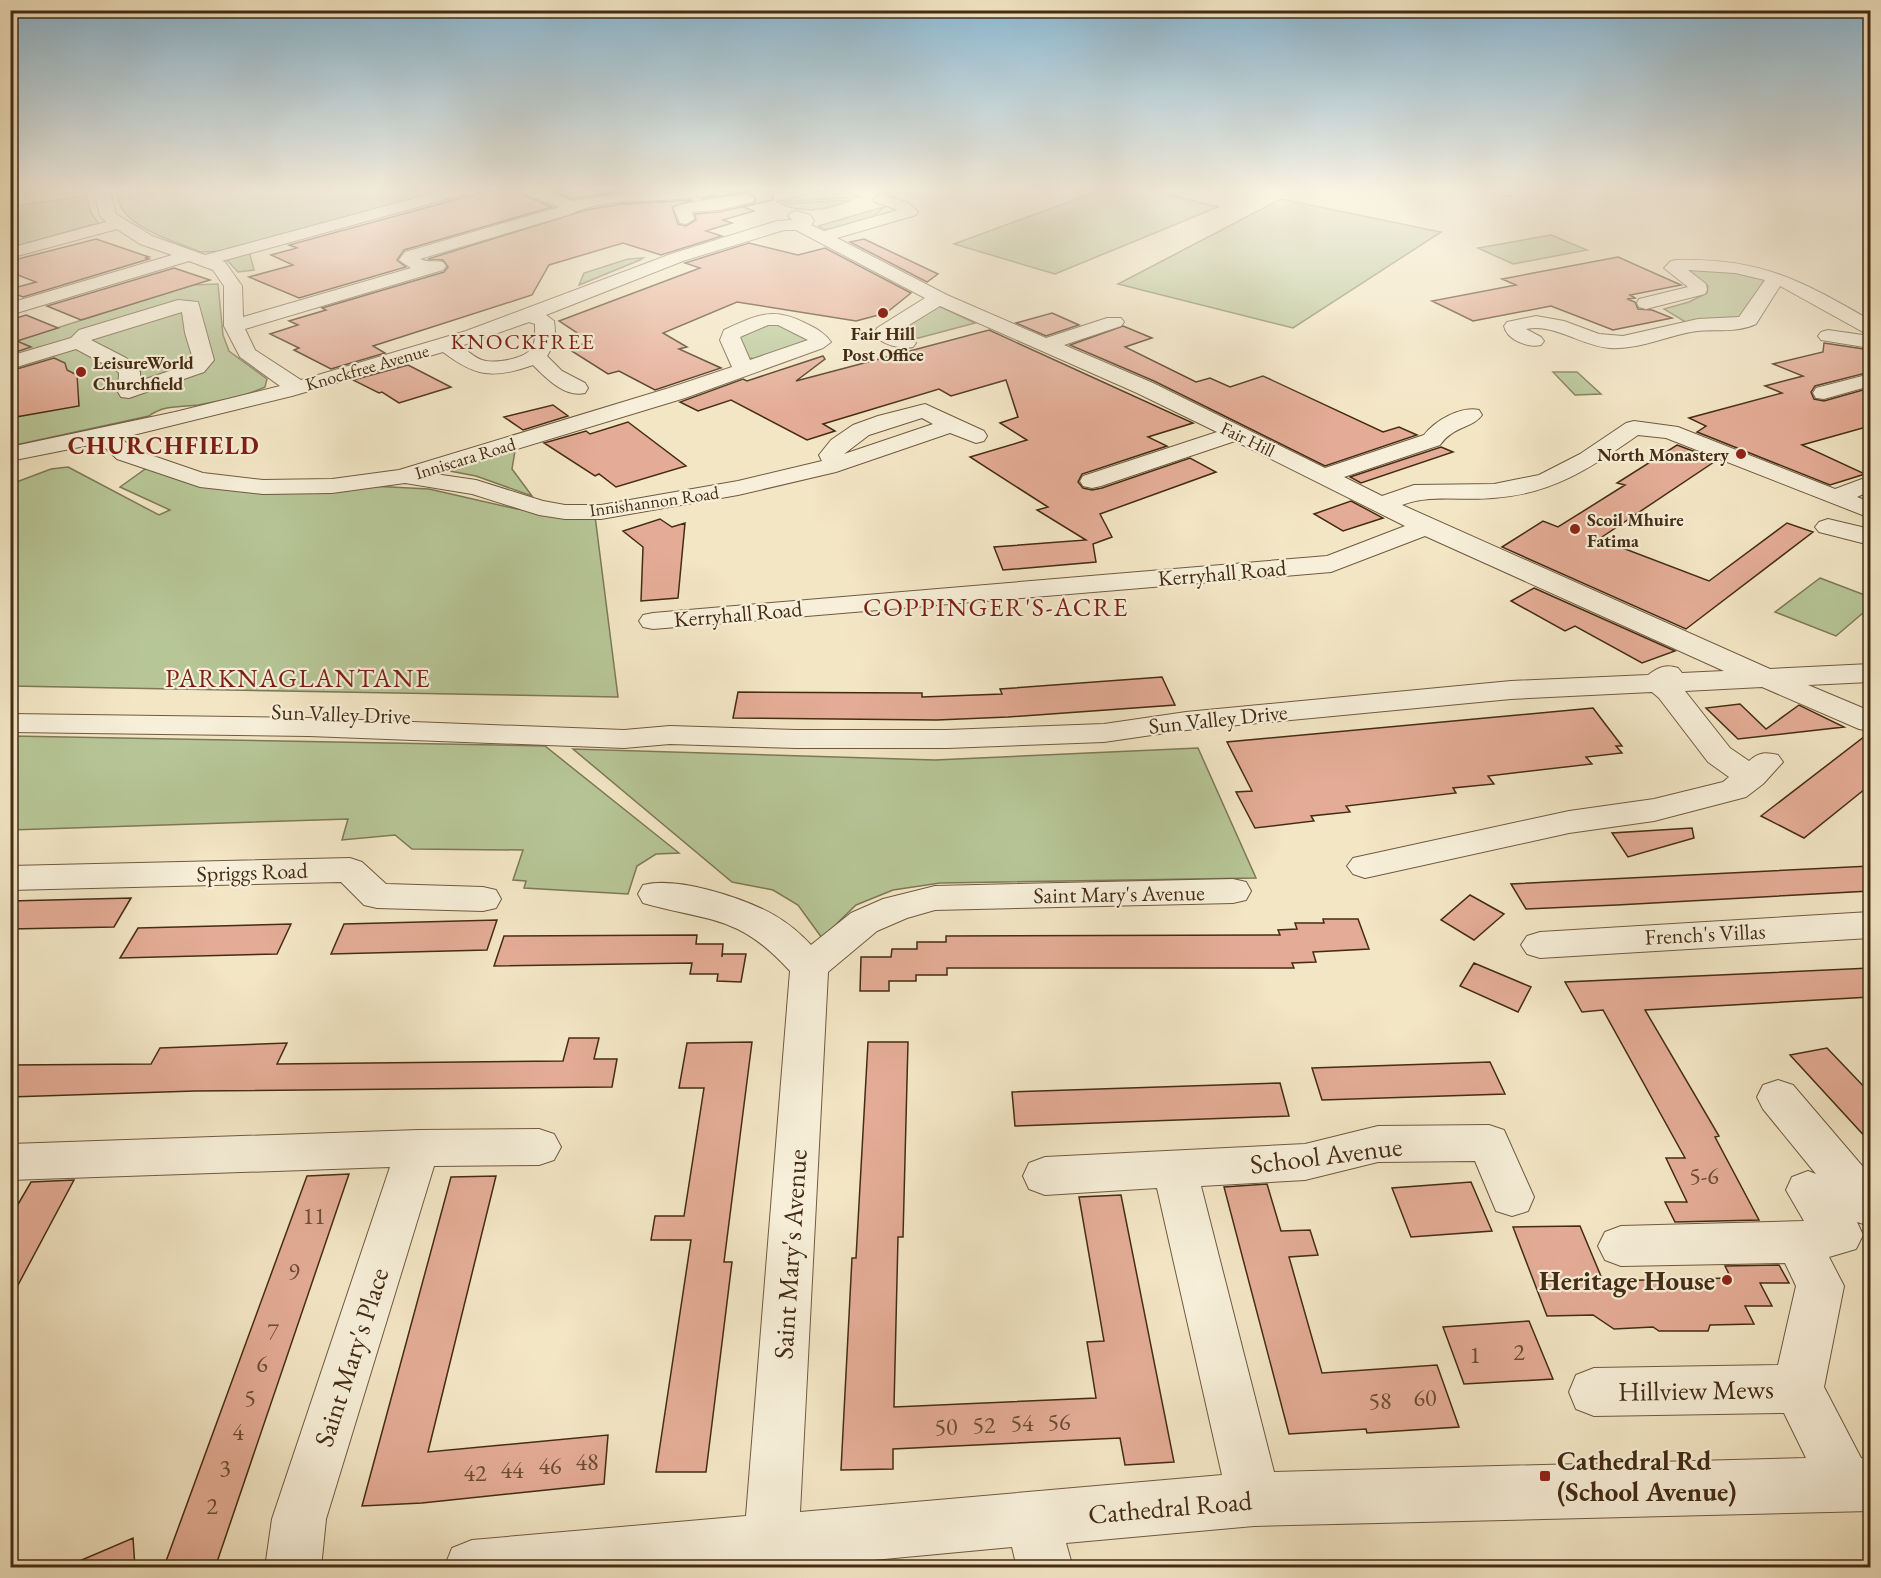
<svg xmlns="http://www.w3.org/2000/svg" width="1881" height="1578" font-family="'EB Garamond',serif">
  <rect width="100%" height="100%" fill="#f3e6c5"/>
  <filter id="stains"><feTurbulence type="fractalNoise" baseFrequency=".00333" numOctaves="4"/><feColorMatrix values="0 0 0 0 .2 0 0 0 0 .09 0 0 0 0 .02 0 0 0 .5 -.17"/></filter>
  <radialGradient id="worn" r=".72"><stop offset=".6" stop-color="#630" stop-opacity="0"/><stop offset="1" stop-color="#630" stop-opacity=".3"/></radialGradient>
  <path fill="#b7c697" stroke="#7e7956" stroke-width="1.5" d="M118 191H449L225 251 201 252C177 242 113 225 118 191Z
    M818 191H843L862 197 776 202Z
    M1098 191H1154L1218 207 1055 274 954 244Z
    M86 194 91 213 100 225H90L11 248V206Z
    M1281 199 1441 232 1293 328 1118 284Z
    M851 200C826 210 806 214 780 204Z
    M884 207C873 219 836 238 818 226Z
    M1551 235 1587 250 1513 264 1478 248Z
    M249 251 254 270 238 272 226 259Z
    M643 258 640 260 579 285 584 273 628 259Z
    M1720 268 1765 279 1740 318 1687 323 1664 309 1689 302 1707 293 1708 286 1686 270Z
    M218 284 223 335 229 351 267 379 265 387C246 396 219 401 198 405 180 407 164 405 149 416L11 446 10 343 191 285Z
    M939 306 975 323 911 340 896 335 895 330Z
    M776 322 813 340 758 359 747 358 739 337Z
    M1553 372H1577L1601 394 1575 395Z
    M515 451 512 469 532 496 476 476 439 469Z
    M68 467 159 515 170 510 120 487 148 467 213 486H371L429 489 517 509 595 516 618 697 11 686V484L51 469Z
    M1820 578 1870 597V607L1836 636 1775 612Z
    M11 736 545 746 679 853 656 854 637 866 628 894 524 888 526 881 513 880 523 850 412 849 395 835 342 840 348 819 11 830Z
    M1198 748 1256 878 940 883 893 890 856 905 822 938 798 905 773 890 732 882 573 749 935 760Z"/>
  <path fill="#e4ac96" stroke="#442c14" stroke-width="1.5" d="M487 191H522L525 196 552 207 404 250 397 260 406 267 299 298 249 277 293 265 271 255 297 248 289 245Z
    M552 191H623L573 199Z
    M717 191H772L773 200 743 207 754 211 723 220 732 223 706 231 722 236 661 255 623 243 549 265 532 295 373 346 385 353 331 369 294 350 299 348 270 334 298 325 289 321 326 310 322 308 444 272 448 267 443 260 428 259 586 210 621 204 693 200 672 207 678 224 686 226 696 220 695 214 719 212 753 204 756 200 755 197 746 192 701 199 713 196Z
    M96 239 149 257 145 258 149 259 23 297 10 292V289L36 282 10 272V261Z
    M864 239 938 274 927 282 850 242Z
    M749 243 798 255 825 248 911 293 886 313 856 321 737 302 663 333 687 347 679 349 721 368 655 390 619 371 608 374 567 348 591 342 559 321 700 268 685 263Z
    M1618 257 1681 285 1630 295 1635 298 1627 299 1635 302 1638 309 1652 310 1672 318 1613 330 1551 306 1473 321 1432 301 1516 285 1502 279Z
    M174 268 210 280 81 320 47 306Z
    M1052 313 1079 325 1046 336 1016 323Z
    M26 315 58 328 17 341 31 347 10 354V320Z
    M1123 326 1152 338 1125 347 1196 382 1210 378 1230 387 1263 376 1383 432 1399 427 1417 435 1325 466 1154 381 1070 345Z
    M989 330 1193 423 1148 437 1167 446 1082 474 1078 482 1083 488 1092 490 1102 488 1190 458 1216 472 1100 514 1112 537 1093 544 1096 562 1003 570 994 547 1086 540 1037 510 1048 507 970 457 1027 440 1000 423 1018 417 1006 380 951 396 939 389 823 424 835 431 807 440 731 400 698 411 680 402 743 379 747 381 823 356 825 359 796 381Z
    M1824 343 1870 350V372L1815 386 1811 392 1814 399 1824 401 1870 388V426L1802 445 1865 474 1830 485 1697 432 1706 426 1689 418 1782 393 1765 386 1803 376 1773 364 1823 352Z
    M54 358 65 363 67 370 77 375 79 406 10 418V371Z
    M408 365 451 387 399 403 382 392 379 393 353 380Z
    M553 405 568 416 523 430 504 417Z
    M628 422 686 466 616 487 599 474 595 476 544 443 586 431 590 434Z
    M1677 445 1717 460 1599 539 1709 581 1787 523 1813 532 1686 629 1502 547 1543 521 1558 527 1625 485 1617 483Z
    M1441 447 1453 452 1361 483 1350 477Z
    M1351 501 1383 518 1343 531 1314 514Z
    M660 519 672 527 685 523 678 598 641 601 643 547 623 531Z
    M1534 588 1675 651 1642 663 1575 626 1565 631 1511 601Z
    M1162 677 1175 705 1008 717 937 720 733 718 738 692 922 693V697L1002 694 1000 689Z
    M1740 704 1766 729 1799 705 1844 727 1738 739 1706 708Z
    M1593 708 1622 746H1616L1622 753 1586 757 1592 764 1488 776 1494 784 1453 788 1456 793 1346 806 1350 812 1311 816 1314 821 1255 828 1236 792 1252 791 1227 742Z
    M1869 733 1870 785 1804 838 1761 816Z
    M1692 828 1694 838 1628 857 1612 833Z
    M1870 866V891L1617 905 1526 909 1511 884Z
    M1470 895 1504 914 1474 940 1441 920Z
    M131 898 114 927 10 929V901Z
    M1323 919H1358L1369 949 1313 952 1316 962 1292 963 1294 968H947V975H916V981H889V991H860L861 957H891L892 949H917V942H946V936L1280 935 1278 930 1297 929 1295 923H1324Z
    M497 920 487 950 331 954 344 924Z
    M291 924 277 954 120 958 138 928Z
    M697 935 696 944H723L722 957V954H746L741 982 717 981 718 974H690L692 963 494 966 504 936Z
    M1474 963 1531 987 1518 1012 1460 986Z
    M1870 968V997L1645 1010 1719 1136 1715 1137 1759 1220 1675 1222 1665 1202H1687L1666 1158H1685L1603 1010 1582 1012 1565 982Z
    M569 1038H599L594 1059H617L612 1087 195 1091 10 1097V1065L151 1064 160 1048 287 1043 277 1064 563 1061Z
    M752 1042 724 1262H732L706 1472H656L691 1240H651L655 1216H684L704 1088H679L687 1043Z
    M868 1042H908L903 1237H898L894 1407 1096 1398 1087 1342 1104 1341 1079 1197 1121 1195 1174 1462 1125 1465 1120 1438 893 1449V1469L841 1470 852 1258H856Z
    M1827 1048 1870 1093V1142L1790 1055Z
    M1490 1062 1505 1094 1322 1100 1312 1068Z
    M1280 1083 1289 1116 1015 1126 1012 1092Z
    M349 1174 217 1562 165 1564 307 1176Z
    M496 1176 428 1452 608 1435 604 1484 422 1503 362 1506 451 1177Z
    M74 1180 10 1300V1218L31 1182Z
    M1471 1182 1492 1231 1411 1237 1392 1188Z
    M1267 1184 1281 1231 1310 1230 1318 1255 1289 1257 1322 1373 1437 1365 1459 1427 1367 1433 1366 1429 1289 1434 1224 1187Z
    M1580 1226 1603 1281 1731 1278 1725 1266 1779 1265 1789 1283H1760L1772 1306H1745L1754 1324 1710 1325 1708 1331H1659L1653 1327 1614 1329 1593 1315 1547 1316 1513 1227Z
    M1529 1321 1553 1379 1464 1384 1443 1327Z
    M133 1538 135 1568H63Z"/>
  <g fill="none" stroke-linecap="round" stroke-linejoin="round">
    <defs>
      <path id="minor" d="M47 191H88L80 196 10 206V196Z
        M94 191H110L116 214 152 236 205 255 441 191H467L465 194 222 261 225 262 242 286 243 317 411 268 399 260 405 252 559 207 526 194 524 191H546L573 201 631 192 715 191 713 194C665 206 613 193 568 215L420 259C429 263 434 260 443 262L446 266 443 270 245 329 255 350 301 380 466 331 671 254 777 221 792 220 788 216 790 213 796 211 810 215 814 221 811 225 824 231 898 210 875 202 873 199 881 194 909 203 918 212 916 215 837 238 947 295 1046 338 1107 318H1121L1124 322 1121 326 1064 345 1153 383 1325 468 1424 435C1435 421 1460 406 1479 410L1482 415C1473 428 1453 426 1440 445L1344 477 1382 496 1414 485 1494 484 1539 475 1580 454 1626 423 1634 421 1678 427 1835 489 1870 476V491L1857 497 1870 502V518L1666 438 1638 435C1591 468 1552 494 1493 498 1462 501 1430 494 1402 505L1770 669 1870 664V682L1808 685 1870 711V731L1859 729 1762 687 1685 691 1730 748 1749 761C1759 752 1766 752 1778 755L1783 762 1763 784 1746 797 1654 821 1569 833 1365 878 1353 874 1347 866 1353 858 1569 811 1654 799 1723 782 1729 777 1708 762 1659 698 1652 692 1511 699 1186 730 1104 742 947 748H796L670 744 624 748 309 736 10 732V714L309 718 624 730 670 726 796 730H947L1104 724 1186 712 1511 681 1648 675C1659 667 1666 664 1678 668L1682 673 1724 671 1425 536 1331 572 653 629 643 627 639 621 643 615 653 613 1327 556 1405 526 1235 441 1101 486 1092 488 1083 486 1080 481 1083 476 1217 432 1137 393 940 306 896 333 913 339 916 343 913 347C902 350 881 344 874 335L877 328 925 298 796 230H784L683 261 546 315 554 321C556 334 555 344 547 356L562 371 585 383 588 388 585 393C565 398 546 378 533 365 493 379 476 377 443 352L292 396 121 438 133 449 203 473 263 480 332 479 399 470 669 388 732 367 720 340 724 330C756 316 771 306 805 323 815 328 824 332 831 342L823 348 685 398 435 474 476 480 543 501 565 505H601L738 481 822 461 819 455 831 440 853 425 878 416 925 404 984 431 987 436 984 441 976 443 950 433 836 472 738 495 601 519H565L539 515 472 494 405 483 332 493 263 494 200 487 117 459 100 443 10 461V447L175 412 280 386 240 357 224 326V286L213 270 189 261 10 315V303L172 255 140 244 117 229 10 258V248L106 222 100 216ZM529 322 535 324C535 332 536 341 532 348 525 359 497 363 486 361 477 360 468 351 461 346ZM768 325H778L808 340 750 360 740 337ZM922 418 933 424 844 454 869 435Z
        M1501 191H1517C1513 197 1509 197 1502 195Z
        M746 194 754 199 752 202 718 210 692 212 694 219 686 224 680 223 674 208C679 202 733 197 746 194Z
        M1677 260C1761 258 1800 280 1870 320V334L1863 332 1780 286 1756 324C1737 333 1716 329 1697 331 1668 335 1640 350 1610 348 1581 346 1554 323 1526 329L1541 337 1544 341 1541 345C1528 348 1507 340 1504 326L1507 322 1536 316 1564 321 1599 334 1623 336 1698 319 1739 317 1765 280 1735 273 1688 270 1706 284 1707 290 1705 294 1646 309 1639 307 1637 303 1639 299 1688 287 1664 268 1671 261Z
        M178 300 198 302 214 360 204 372 129 398 121 397 118 392 119 373 117 371 76 349 10 369V356L71 338 79 330ZM182 312 185 333 193 359 190 364 140 381V372L126 358 91 340Z
        M1828 330 1870 336V348L1821 340 1818 336 1821 332Z
        M1870 374V386L1824 399 1816 398 1813 393 1816 388Z
        M1828 519 1870 529V545L1819 532 1815 527 1819 522Z
        M350 858 362 862 386 884 483 887 496 890 501 899 496 908 483 911 377 908 364 905 341 882 10 890V866Z
        M1233 879 1246 882 1251 891 1246 900 1233 903 935 910 907 918 877 931 828 972 800 1512 1222 1475 1157 1188 1045 1195 1029 1189 1023 1176 1029 1163 1045 1157 1305 1144 1378 1126 1489 1125 1504 1130 1534 1197 1528 1211 1512 1216 1496 1211 1475 1161 1378 1162 1305 1180 1201 1186 1274 1472 1806 1458 1784 1413 1594 1416 1576 1409 1569 1392 1576 1375 1594 1368 1778 1365 1796 1286 1785 1263 1621 1266 1605 1260 1598 1246 1605 1232 1621 1226 1804 1221 1786 1190 1792 1177 1808 1171 1816 1174 1763 1109 1757 1097 1763 1085 1778 1080 1793 1085 1870 1175V1226L1857 1222 1863 1235 1856 1249 1829 1257 1844 1286 1824 1387 1861 1458 1870 1459V1511L1254 1526 1066 1543 1073 1568H1017L1012 1547 788 1568H444L452 1548 472 1540 746 1516 790 971C738 914 710 922 643 903L638 894 643 885C677 876 744 898 774 915 788 923 800 933 811 945L851 913 883 899 935 886Z
        M1870 912V938L1540 958 1527 954 1521 945 1527 936 1540 932Z
        M539 1129 554 1134 561 1147 554 1160 539 1165 434 1166 326 1519 321 1568H265L272 1519 390 1167 10 1180V1144L418 1130Z"/>
    </defs>
    <use href="#minor" stroke="#705a40" stroke-width="2"/>
    <use href="#minor" fill="#f7efd9" fill-rule="evenodd"/>
  </g>
  <linearGradient id="sky" x2="0" y2="1"><stop stop-color="#89b8d4"/><stop offset="0.46" stop-color="#faf4e5"/><stop offset="1" stop-color="#faf4e5" stop-opacity="0"/></linearGradient>
  <rect width="1881" height="412" fill="url(#sky)"/>
  <g fill="#8f2418" stroke="#f7efd9" stroke-width="2">
    <circle cx="883" cy="313" r="6"/>
    <circle cx="81" cy="372" r="6"/>
    <circle cx="1741" cy="454" r="6"/>
    <circle cx="1575" cy="529" r="6"/>
    <circle cx="1727" cy="1280" r="6"/>
    <rect x="1539" y="1470" width="12" height="12" rx="3"/>
  </g>
  <g text-anchor="middle" dominant-baseline="central" stroke-width="4.5" stroke-linejoin="round" paint-order="stroke">
    <g font-size="18" font-weight="bold" fill="#442c14" stroke="#f7efd9" text-anchor="start">
      <text x="883" y="333" text-anchor="middle">Fair Hill<tspan x="883" dy="21">Post Office</tspan></text>
      <text x="93" y="362">LeisureWorld<tspan x="93" dy="21">Churchfield</tspan></text>
      <text x="1729" y="454" text-anchor="end">North Monastery</text>
      <text x="1587" y="519">Scoil Mhuire<tspan x="1587" dy="21">Fatima</tspan></text>
    </g>
    <g font-size="18" fill="#442c14" stroke="#f7efd9">
      <text transform="translate(367 367) rotate(-16)">Knockfree Avenue</text>
      <text transform="translate(1248 439) rotate(26)">Fair Hill</text>
      <text transform="translate(465 458) rotate(-17)">Inniscara Road</text>
      <text transform="translate(654 501) rotate(-8)">Innishannon Road</text>
    </g>
    <g font-size="22" letter-spacing="1.5" fill="#7a1f14" stroke="#f7efd9">
      <text x="523" y="341">KNOCKFREE</text>
    </g>
    <g font-size="22" fill="#442c14" stroke="#f7efd9">
      <text transform="translate(1222 573) rotate(-5)">Kerryhall Road</text>
      <text transform="translate(738 614) rotate(-5)">Kerryhall Road</text>
      <text transform="translate(341 714) rotate(2)">Sun Valley Drive</text>
      <text transform="translate(1218 719) rotate(-6)">Sun Valley Drive</text>
      <text transform="translate(252 872) rotate(-2)">Spriggs Road</text>
      <text transform="translate(1119 894) rotate(-1)">Saint Mary's Avenue</text>
      <text transform="translate(1705 934) rotate(-3)">French's Villas</text>
    </g>
    <g font-size="24" font-weight="bold" letter-spacing="1.5" fill="#7a1f14" stroke="#f7efd9">
      <text x="164" y="445">CHURCHFIELD</text>
    </g>
    <g font-size="24" fill="#6c4c34">
      <text x="1704" y="1175">5-6</text>
      <text x="314" y="1215">11</text>
      <text x="294" y="1271">9</text>
      <text x="273" y="1331">7</text>
      <text x="1519" y="1351">2</text>
      <text x="1475" y="1354">1</text>
      <text x="262" y="1363">6</text>
      <text x="250" y="1397">5</text>
      <text x="1425" y="1397">60</text>
      <text x="1380" y="1400">58</text>
      <text x="1059" y="1421">56</text>
      <text x="1022" y="1422">54</text>
      <text x="984" y="1424">52</text>
      <text x="946" y="1426">50</text>
      <text x="238" y="1431">4</text>
      <text x="587" y="1461">48</text>
      <text x="550" y="1465">46</text>
      <text x="225" y="1467">3</text>
      <text x="512" y="1469">44</text>
      <text x="475" y="1472">42</text>
      <text x="212" y="1505">2</text>
    </g>
    <g font-size="26" letter-spacing="1.5" fill="#7a1f14" stroke="#f7efd9">
      <text x="996" y="607">COPPINGER'S-ACRE</text>
      <text x="298" y="678">PARKNAGLANTANE</text>
    </g>
    <g font-size="27" fill="#442c14" stroke="#f7efd9">
      <text transform="translate(1326 1155) rotate(-7)">School Avenue</text>
      <text transform="translate(790 1254) rotate(-86)">Saint Mary's Avenue</text>
      <text transform="translate(351 1357) rotate(-72)">Saint Mary's Place</text>
      <text transform="translate(1696 1390) rotate(-1)">Hillview Mews</text>
      <text transform="translate(1170 1507) rotate(-5)">Cathedral Road</text>
    </g>
    <g font-size="27" font-weight="bold" fill="#442c14" stroke="#f7efd9" text-anchor="end">
      <text x="1715" y="1280">Heritage House</text>
      <text x="1557" y="1460" text-anchor="start">Cathedral Rd<tspan x="1557" dy="31">(School Avenue)</tspan></text>
    </g>
  </g>
  <rect width="1881" height="1578" fill="none" stroke="#f3e6c5" stroke-width="36"/>
  <rect x="12" y="12" width="1857" height="1554" fill="none" stroke="#442c14" stroke-width="3"/>
  <rect x="18" y="18" width="1845" height="1542" fill="none" stroke="#442c14" stroke-width="1.5"/>
  <rect width="100%" height="100%" filter="url(#stains)"/>
  <rect width="100%" height="100%" fill="url(#worn)"/>
</svg>
